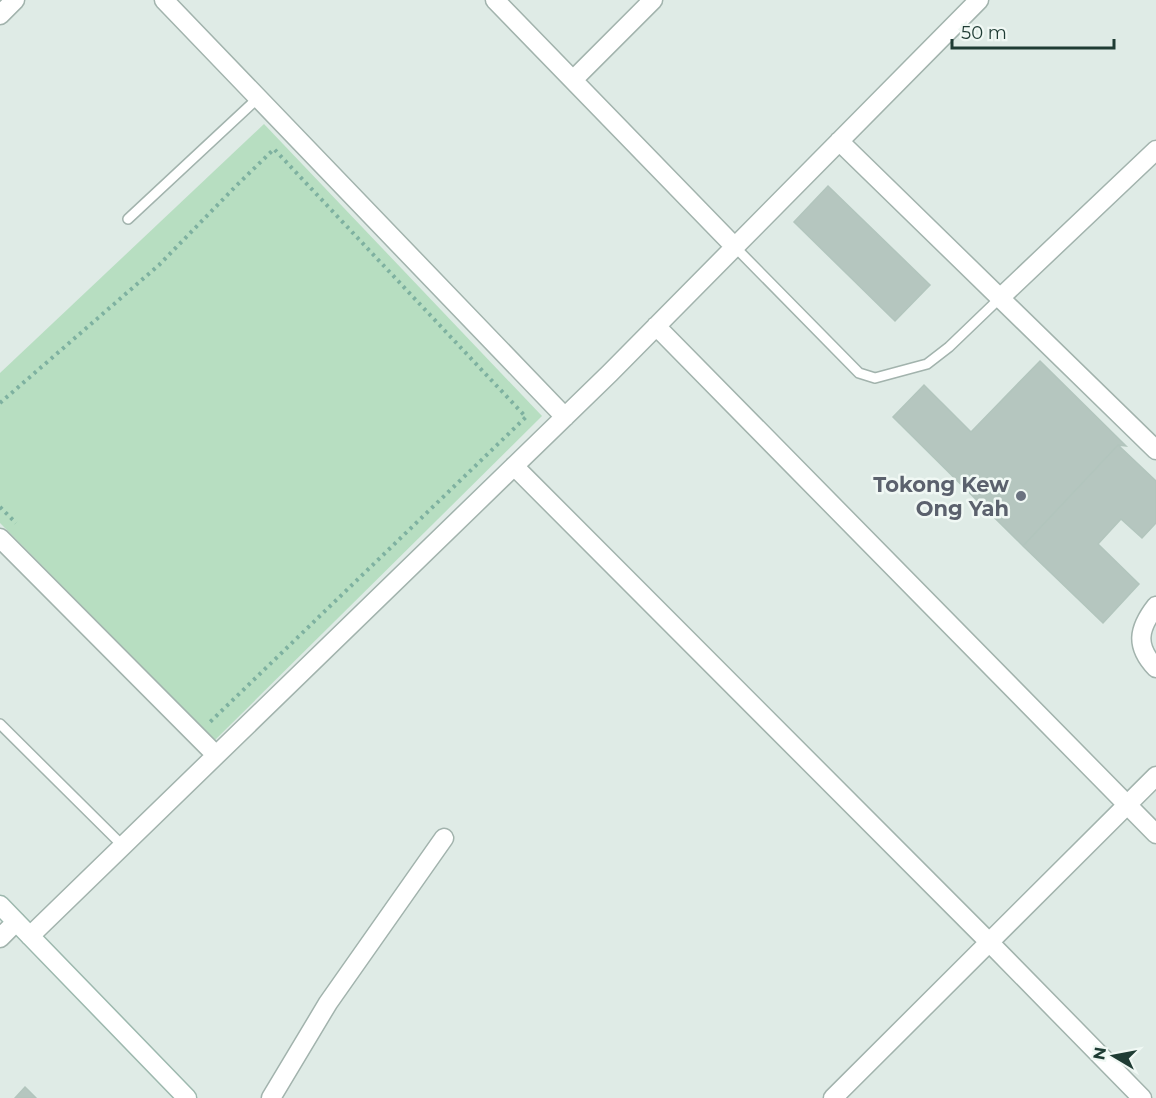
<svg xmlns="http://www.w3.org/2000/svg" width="1156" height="1098" font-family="Montserrat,sans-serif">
  <rect width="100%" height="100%" fill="#dfebe6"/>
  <path fill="#b7dec1" d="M264 124 542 416 215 740 0 523V373Z"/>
  <path fill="#b5c6bf" stroke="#b2c5bd" stroke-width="1.5" d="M828 186 930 285 895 321 794 222Z
    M1040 361 1126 446 1118 445 1023 546 893 417 924 385 971 432Z
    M1118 445 1156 481V523L1142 538 1121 519 1098 544 1139 584 1103 623 1023 546Z
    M25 1087 36 1098H15Z"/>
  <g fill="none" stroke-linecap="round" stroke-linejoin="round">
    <defs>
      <path id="lane" d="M128 219 258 98
        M735 247 859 373 875 378 927 364 949 347 1000 298
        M0 724 123 846"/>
      <path id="street" d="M164 0 565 417
        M495 0 735 247
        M0 15 15 0
        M573 80 653 0
        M839 141 1156 450
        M1000 298 1156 150
        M656 326 1156 834
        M514 466 990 943 1142 1098
        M0 538 216 755
        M1156 606C1138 629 1135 646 1156 668
        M30 936 610 373 979 0
        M0 938 16 922
        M271 1098 328 1003 444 838
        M833 1098 1156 776"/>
      <path id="secondary" d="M0 905 187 1098"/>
    </defs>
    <use href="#lane" stroke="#a2b3ad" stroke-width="12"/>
    <use href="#street" stroke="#a2b3ad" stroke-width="21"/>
    <use href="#secondary" stroke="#9db8ae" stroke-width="21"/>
    <path stroke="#7eb1a0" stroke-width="4" stroke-dasharray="3 4.5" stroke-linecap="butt" d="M0 403 159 265 235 187 274 149 526 417 210 722
      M0 507 16 523"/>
    <use href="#lane" stroke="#fff" stroke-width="9"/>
    <use href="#street" stroke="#fff" stroke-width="18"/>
    <use href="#secondary" stroke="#fff" stroke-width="18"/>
  </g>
  <circle fill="#6b7280" stroke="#f0f8f4" stroke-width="2" cx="1021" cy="496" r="6"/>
  <g text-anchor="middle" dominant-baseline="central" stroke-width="5" stroke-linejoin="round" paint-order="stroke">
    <g font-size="21" font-weight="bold" fill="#5b616d" stroke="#f0f8f4" text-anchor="end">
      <text x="1009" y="484">Tokong Kew<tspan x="1009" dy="24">Ong Yah</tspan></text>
    </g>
  </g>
  <g transform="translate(1114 1056) rotate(280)" stroke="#f0f8f4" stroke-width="4.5" paint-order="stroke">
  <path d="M0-4.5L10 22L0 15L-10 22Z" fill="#1f3c34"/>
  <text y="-9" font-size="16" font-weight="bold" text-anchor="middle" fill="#1f3c34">N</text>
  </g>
  <path d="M952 39v9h162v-9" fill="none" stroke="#1f3c34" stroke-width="3"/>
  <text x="961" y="39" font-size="18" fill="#1f3c34" stroke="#f0f8f4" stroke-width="4.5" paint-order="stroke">50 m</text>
</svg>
